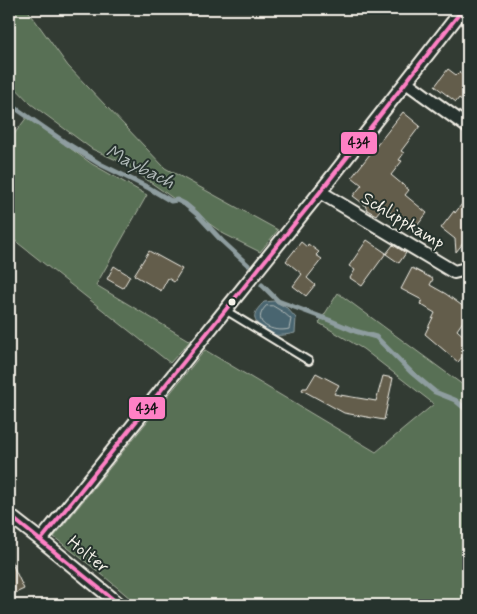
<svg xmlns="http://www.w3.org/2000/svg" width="477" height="614" font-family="Mynerve,sans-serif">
  <rect width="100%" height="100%" fill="#323b33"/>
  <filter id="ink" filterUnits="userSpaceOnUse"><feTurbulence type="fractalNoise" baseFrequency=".02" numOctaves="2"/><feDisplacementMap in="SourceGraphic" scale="10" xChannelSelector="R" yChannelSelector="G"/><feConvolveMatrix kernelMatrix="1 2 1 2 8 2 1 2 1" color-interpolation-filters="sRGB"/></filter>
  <g filter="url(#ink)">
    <path fill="#586f54" stroke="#a6b09e" d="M9 9H27L68 66 165 168 278 230 260 252 224 234 123 163 92 149 31 104 9 81Z
      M27 117 92 164 147 195 96 285 190 341 170 363 9 236V141Z
      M338 293 463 385 468 379V605H138L105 577 54 537 205 350 376 452 434 404 363 349 319 323Z"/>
    <path fill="#4a656f" stroke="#8e9d9f" d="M274 301 287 308 296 318 295 333C286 335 276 337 267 333 265 332 263 330 261 328 250 317 255 311 264 302Z"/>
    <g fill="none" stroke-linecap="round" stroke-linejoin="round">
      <path stroke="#b0b9b8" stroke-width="1" d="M273 306 283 312 291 319 289 329C274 333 249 324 266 306Z"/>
      <path stroke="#8e9d9f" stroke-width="5" d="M9 106 14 107 66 143 100 164 149 188 171 201 177 200 185 204 197 214 222 241 248 265
        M262 285 278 301 329 320 355 331 376 337 411 372 435 392 455 400 468 411"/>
    </g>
    <path fill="#635d4c" stroke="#f4f1e8" d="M448 69 456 75 459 72 468 80V105L459 98 456 102 435 86Z
      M403 112 420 126 401 151 404 153 399 160 402 161 391 175 409 190 405 195 427 213 413 231 383 206 376 215 367 210 365 205 353 196 362 185 352 177Z
      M468 196V237L456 252 455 239 441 228 454 211 455 213Z
      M367 240 386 253 362 286 350 278 355 270 349 266Z
      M301 242 307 247 308 244 319 252 316 255 322 259 307 278 315 285 306 296 293 286 302 274 286 261Z
      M393 245 406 253 399 263 386 254Z
      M149 251 182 269 174 282 168 278 161 291 134 275Z
      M114 266 130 276 123 288 107 279Z
      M412 268 433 279 430 285 446 294 468 310V314L457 330 468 340V350L458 362 425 334 435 313 420 304 422 300 401 289Z
      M316 373 339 385 334 394 376 401 383 376 393 378 384 420 344 413 302 390 303 388H307Z
      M9 557 24 589 9 596Z"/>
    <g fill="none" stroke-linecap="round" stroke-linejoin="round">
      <defs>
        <path id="service" d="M225 310 309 361"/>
        <path id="minor" d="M406 82 468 127
          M320 192 454 272 466 269 468 266
          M9 515 41 540 120 605
          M41 540 320 192 463 9"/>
      </defs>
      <use href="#service" stroke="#f4f1e8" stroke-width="10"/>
      <use href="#minor" stroke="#f4f1e8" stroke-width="16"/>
      <use href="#service" stroke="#26332d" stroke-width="6"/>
      <use href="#minor" stroke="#26332d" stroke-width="12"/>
      <defs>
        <path id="bus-1" d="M9 515 120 605
          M41 540 320 192 463 9"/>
      </defs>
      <use href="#bus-1" stroke="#26332d" stroke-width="8"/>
      <use href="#bus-1" stroke="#ff80c5" stroke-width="4"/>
    </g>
  </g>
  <circle fill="#f4f1e8" stroke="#26332d" stroke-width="2" cx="232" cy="302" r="4.5"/>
  <g text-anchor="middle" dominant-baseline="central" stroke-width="4" stroke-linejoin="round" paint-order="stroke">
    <g font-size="18" fill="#f4f1e8" stroke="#26332d">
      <text transform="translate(403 221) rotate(31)">Schlippkamp</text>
      <text transform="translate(88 555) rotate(39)">Holter</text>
    </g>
    <g font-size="19" font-style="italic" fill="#b0b9b8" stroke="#26332d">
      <text transform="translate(140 167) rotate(27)">Maybach</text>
    </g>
  </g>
  <g stroke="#26332d" stroke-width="2">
    <rect x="340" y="131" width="38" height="24" rx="5" fill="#ff80c5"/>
    <rect x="128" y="396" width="38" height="24" rx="5" fill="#ff80c5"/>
  </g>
  <g font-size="14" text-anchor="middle" font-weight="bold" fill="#111">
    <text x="359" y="147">434</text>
    <text x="147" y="413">434</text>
  </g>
  <rect width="477" height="614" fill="none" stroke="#26332d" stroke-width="30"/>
  <rect x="15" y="15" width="447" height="584" fill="none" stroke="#f4f1e8" stroke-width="2" filter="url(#ink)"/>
</svg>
